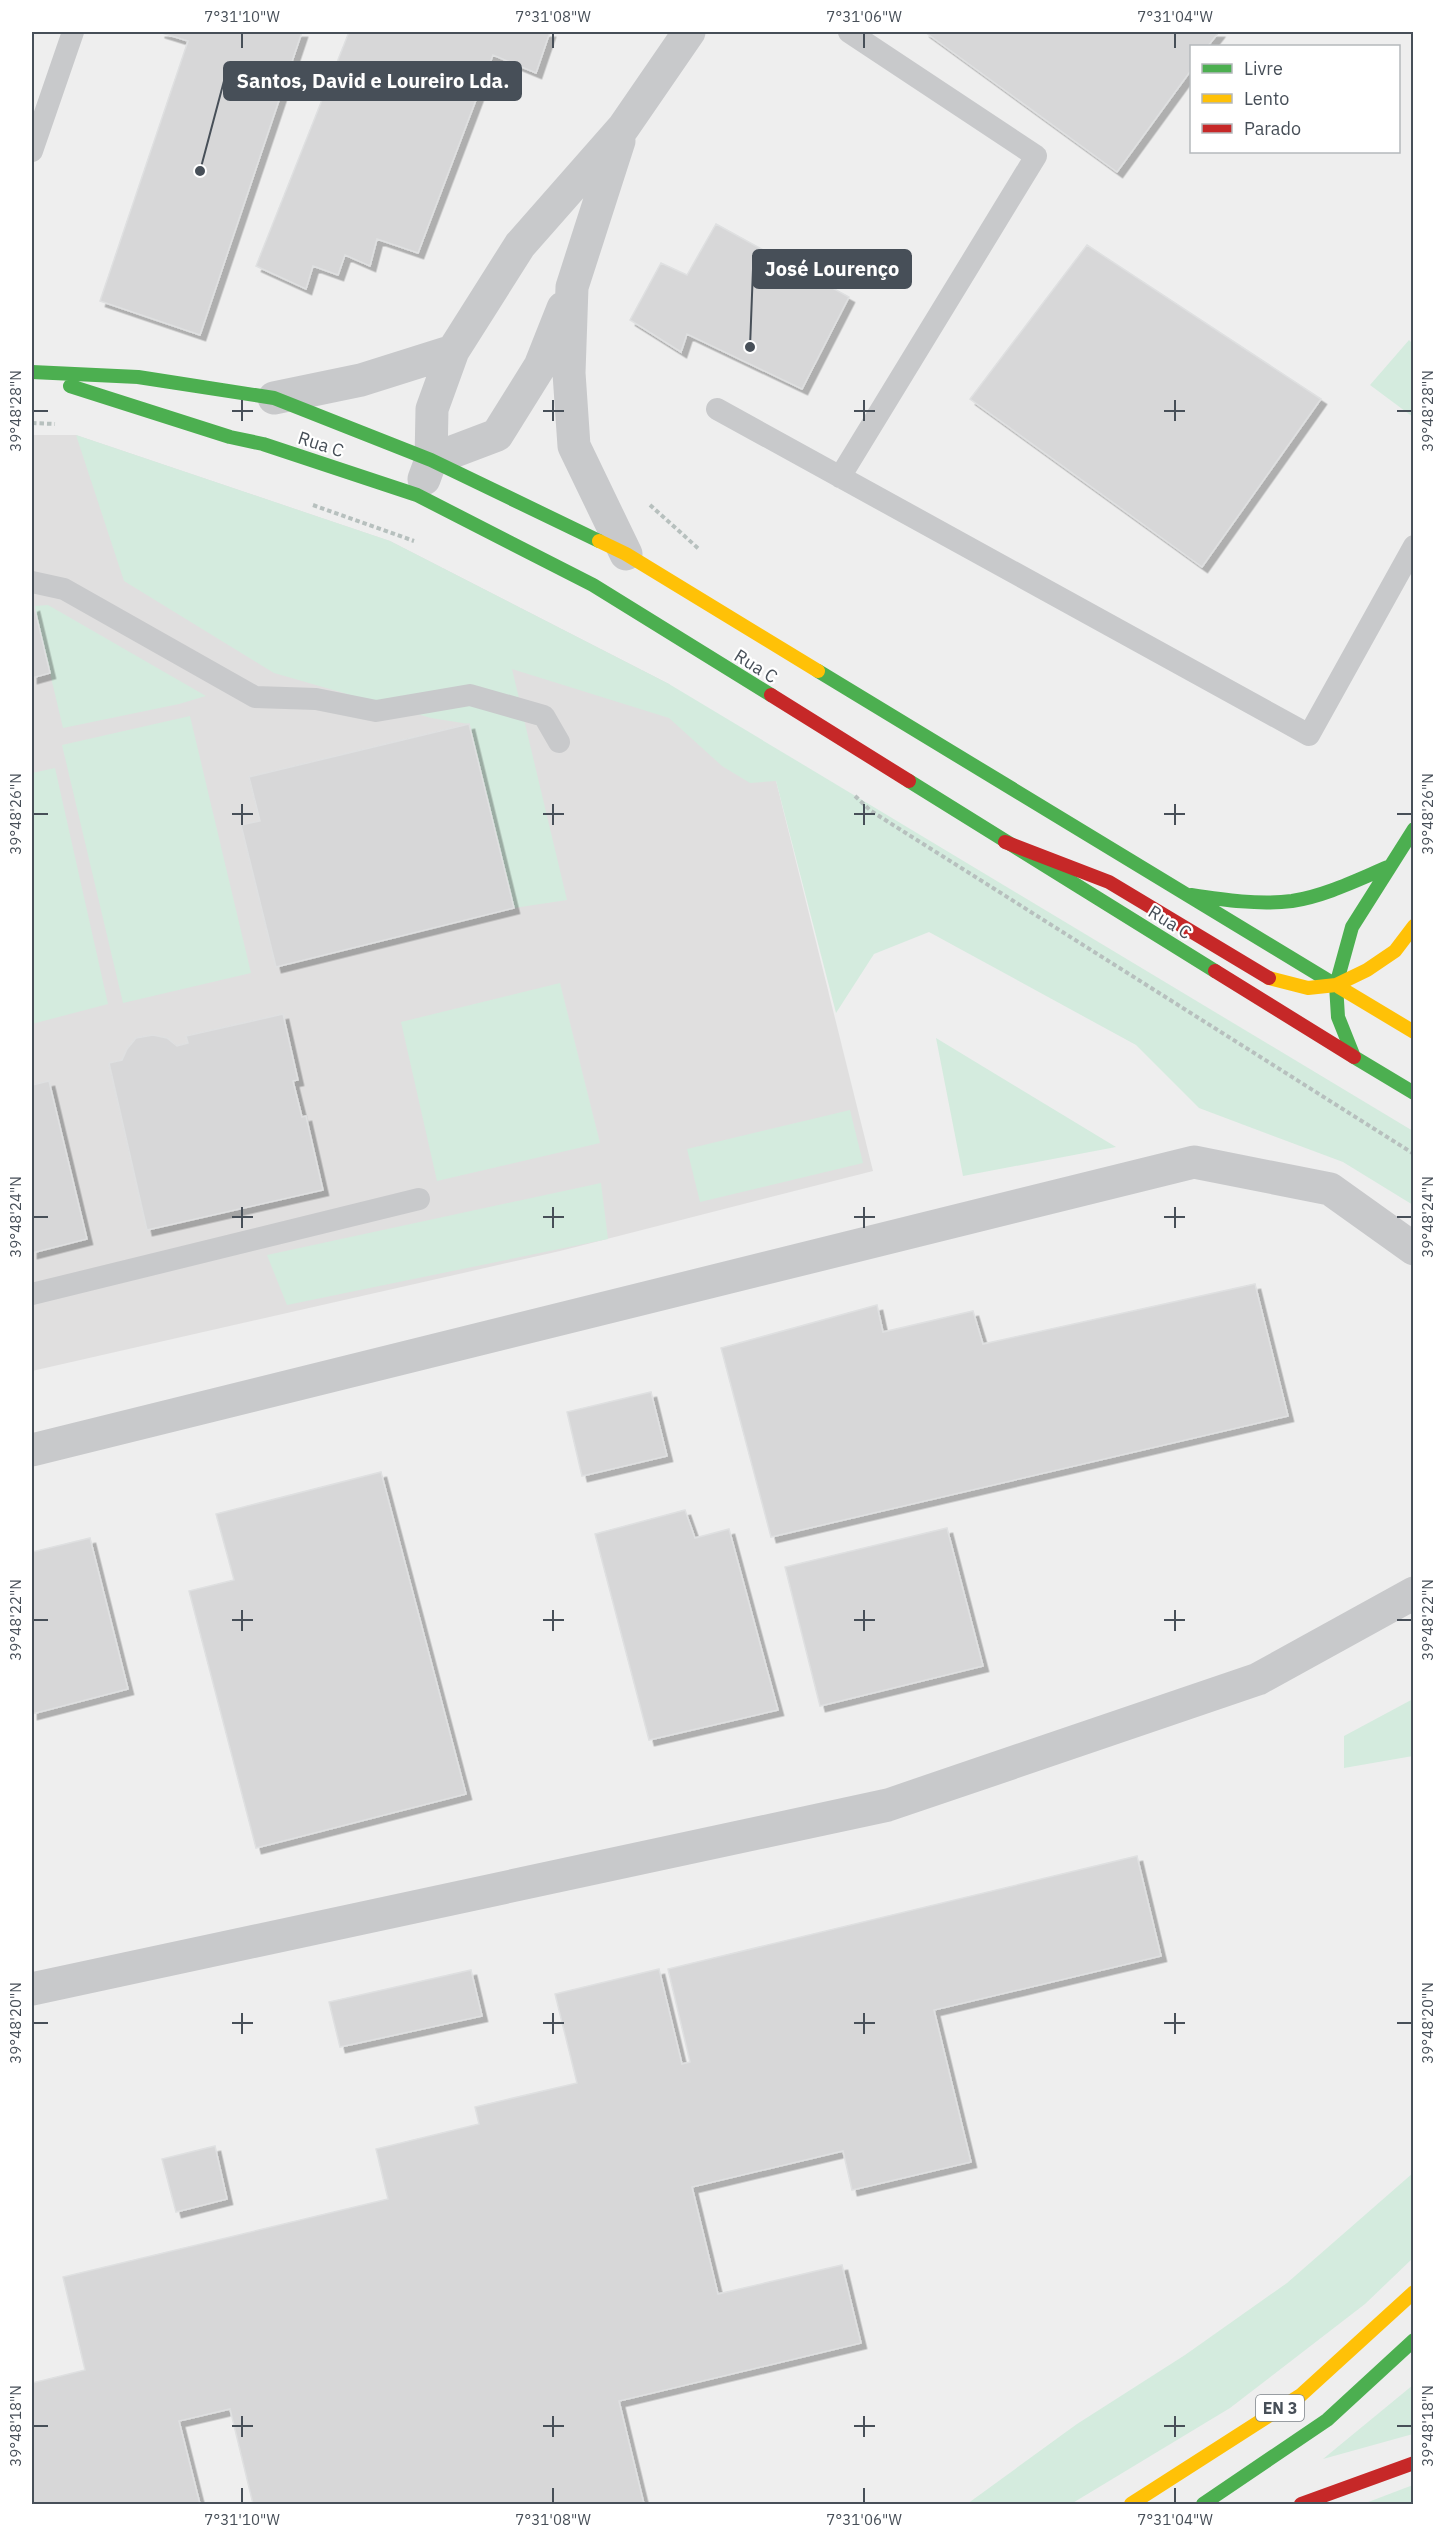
<svg xmlns="http://www.w3.org/2000/svg" width="1445" height="2536" font-family="'IBM Plex Sans',sans-serif">
  <defs>
    <filter id="shadow"><feDropShadow dx="5.5" dy="5.5" stdDeviation="0" flood-color="#0004"/></filter>
  </defs>
  <rect width="100%" height="100%" fill="#eee"/>
  <path fill="#e0dfdf" d="M32 435H76L390 541 669 684 776 781 873 1171 560 1251 32 1371Z"/>
  <path fill="#d4ebde" d="M1409 340 1413 344V417L1370 385Z
    M76 435 390 541 669 684 1413 1131V1205L1343 1162 1199 1108 1136 1045 929 932 874 954 836 1013 776 781 750 783 722 766 669 718 512 669 567 900 514 908 469 724 431 718 274 673 124 581Z
    M48 605 206 696 179 704 63 728 34 606Z
    M190 716 251 973 123 1003 62 745Z
    M55 768 108 1004 32 1024V773Z
    M560 983 600 1143 437 1181 401 1022Z
    M936 1038 1116 1147 963 1176Z
    M850 1110 863 1163 700 1202 687 1149Z
    M601 1183 608 1239 287 1305 267 1255Z
    M1413 1699V1756L1344 1768V1736Z
    M1413 2173V2258L1365 2304 1230 2408 1071 2504H967L1077 2424 1185 2355 1287 2283Z
    M1413 2385V2434L1323 2459Z
    M1413 2485V2504H1363Z"/>
  <path fill="#d7d7d8" stroke="#dfe0e1" stroke-width="1.5" filter="url(#shadow)" d="M159 32H302L200 335 100 301 188 41Z
    M349 32H550L536 73 493 55 418 253 377 239 370 266 345 255 338 275 313 266 306 289 256 266Z
    M925 32H1219L1208 46H1192V69L1117 172Z
    M716 224 849 297 802 389 687 334 681 352 630 320 661 263 687 275Z
    M1087 245 1321 399 1202 567 970 399Z
    M34 606 50 673 32 678V607Z
    M469 724 514 908 276 967 241 825 260 821 249 777Z
    M283 1014 298 1080 293 1081 302 1117 306 1116 323 1190 147 1230 109 1063 122 1060 127 1049 136 1038 153 1035 167 1038 177 1046 188 1043 186 1036Z
    M49 1081 87 1239 32 1253V1085Z
    M1255 1284 1288 1416 771 1537 721 1348 877 1305 883 1332 973 1311 983 1344Z
    M651 1392 667 1456 582 1476 567 1412Z
    M381 1472 466 1794 256 1848 189 1591 234 1580 216 1514Z
    M685 1510 695 1538 729 1529 778 1710 649 1740 595 1534Z
    M947 1528 983 1666 820 1706 785 1567Z
    M90 1538 128 1689 32 1714V1552Z
    M1137 1856 1161 1956 934 2010 971 2162 852 2190 843 2151 692 2187 718 2294 842 2265 861 2343 619 2401 644 2504H253L230 2409 179 2421 200 2504H32V2383L85 2370 63 2277 388 2199 376 2149 479 2124 475 2107 577 2083 555 1994 659 1969 682 2064 690 2062 668 1969Z
    M471 1970 482 2016 340 2047 329 2002Z
    M215 2146 227 2199 176 2212 162 2159Z"/>
  <g fill="none" stroke-linecap="round" stroke-linejoin="round">
    <path stroke="#b7c0be" stroke-width="4" stroke-dasharray="4.5 3" stroke-linecap="butt" d="M32 423 55 424
      M313 505 414 541
      M650 505 700 550
      M855 796 871 811 1414 1154"/>
    <path stroke="#c8c9cb" stroke-width="22" d="M32 151 73 32
      M717 409 1309 735 1414 546
      M840 477 1036 156 849 32
      M32 582 64 589 255 697 316 699 376 711 470 695 544 716 559 742
      M32 1294 419 1199"/>
    <path stroke="#c8c9cb" stroke-width="33" d="M619 141 572 287 569 373 574 446 626 554
      M274 398 361 380 453 351 520 245 623 128 689 32
      M431 460 497 435 540 366 563 308
      M424 479 431 460 432 409 453 351
      M32 1450 1194 1162 1330 1189 1414 1249
      M32 1989 888 1805 1258 1679 1414 1593"/>
    <path stroke="#4caf50" stroke-width="14" d="M32 372 138 377 274 398 431 460 599 541
      M70 386 230 437 263 444 417 495 593 585 771 695
      M818 671 1339 987
      M909 781 1215 971
      M1414 829 1352 927 1336 985 1338 1017 1354 1057 1414 1093
      M1191 895C1224 900 1259 905 1292 901 1325 896 1357 880 1388 867
      M1203 2504 1327 2420 1414 2340"/>
    <path stroke="#ffc107" stroke-width="14" d="M599 541 626 554 818 671
      M1269 978 1308 988 1336 985 1367 970 1395 951 1414 926
      M1339 987 1414 1032
      M1131 2504 1301 2395 1414 2292"/>
    <path stroke="#c62828" stroke-width="14" d="M771 695 909 781
      M1005 842 1109 882 1269 978
      M1215 971 1354 1057
      M1301 2504 1414 2463"/>
  </g>
  <path fill="none" stroke="#474f58" stroke-width="2" d="M242 33V48M553 33V48M864 33V48M1175 33V48M242 400V421M553 400V421M864 400V421M1175 400V421M33 411H48M232 411H253M543 411H564M854 411H875M1164 411H1185M1397 411H1412M242 804V825M553 804V825M864 804V825M1175 804V825M33 814H48M232 814H253M543 814H564M854 814H875M1164 814H1185M1397 814H1412M242 1207V1228M553 1207V1228M864 1207V1228M1175 1207V1228M33 1217H48M232 1217H253M543 1217H564M854 1217H875M1164 1217H1185M1397 1217H1412M242 1610V1631M553 1610V1631M864 1610V1631M1175 1610V1631M33 1620H48M232 1620H253M543 1620H564M854 1620H875M1164 1620H1185M1397 1620H1412M242 2013V2034M553 2013V2034M864 2013V2034M1175 2013V2034M33 2023H48M232 2023H253M543 2023H564M854 2023H875M1164 2023H1185M1397 2023H1412M242 2416V2437M553 2416V2437M864 2416V2437M1175 2416V2437M33 2426H48M232 2426H253M543 2426H564M854 2426H875M1164 2426H1185M1397 2426H1412M242 2488V2503M553 2488V2503M864 2488V2503M1175 2488V2503"/>
  <g text-anchor="middle" dominant-baseline="central" stroke-width="4.5" stroke-linejoin="round" paint-order="stroke">
    <rect fill="#fff" stroke="#7e848a" stroke-width="1.5" x="1256" y="2395" width="48" height="26" rx="4.5"/>
    <g font-size="16" font-weight="bold" fill="#474f58">
      <text x="1280" y="2408">EN 3</text>
    </g>
    <g font-size="18" fill="#474f58" stroke="#fff">
      <text transform="translate(321 444) rotate(18)">Rua C</text>
      <text transform="translate(756 666) rotate(32)">Rua C</text>
      <text transform="translate(1170 922) rotate(32)">Rua C</text>
    </g>
  </g>
  <path fill="none" stroke="#474f58" stroke-width="2" d="M200 171L224 81M750 347L753 269"/>
  <g fill="#474f58" stroke="#fff" stroke-width="2">
    <circle cx="200" cy="171" r="6"/>
    <circle cx="750" cy="347" r="6"/>
  </g>
  <g fill="#474f58" stroke="#474f58" stroke-width="2">
    <rect x="224" y="62" width="297" height="38" rx="6"/>
    <rect x="753" y="250" width="158" height="38" rx="6"/>
  </g>
  <g font-size="20" text-anchor="middle" font-weight="bold" fill="#fff">
    <text x="373" y="88">Santos, David e Loureiro Lda.</text>
    <text x="832" y="276">José Lourenço</text>
  </g>
  <rect width="1445" height="2536" fill="none" stroke="#ffffff" stroke-width="66"/>
  <rect x="1190" y="45" width="210" height="108" fill="#ffffff" stroke="#b5b9bc" stroke-width="1.5"/>
  <rect x="1202" y="64" width="30" height="9" fill="#4caf50" stroke="#b5b9bc" stroke-width="1.5"/>
  <text x="1244" y="75" font-size="18" fill="#474f58">Livre</text>
  <rect x="1202" y="94" width="30" height="9" fill="#ffc107" stroke="#b5b9bc" stroke-width="1.5"/>
  <text x="1244" y="105" font-size="18" fill="#474f58">Lento</text>
  <rect x="1202" y="124" width="30" height="9" fill="#c62828" stroke="#b5b9bc" stroke-width="1.5"/>
  <text x="1244" y="135" font-size="18" fill="#474f58">Parado</text>
  <rect x="33" y="33" width="1379" height="2470" fill="none" stroke="#474f58" stroke-width="2"/>
  <g font-size="15" text-anchor="middle" fill="#474f58">
    <text x="242" y="22">7°31'10"W</text>
    <text x="553" y="22">7°31'08"W</text>
    <text x="864" y="22">7°31'06"W</text>
    <text x="1175" y="22">7°31'04"W</text>
    <text transform="translate(16 411) rotate(-90)" y="5">39°48'28"N</text>
    <text transform="translate(1428 411) rotate(-90)" y="5">39°48'28"N</text>
    <text transform="translate(16 814) rotate(-90)" y="5">39°48'26"N</text>
    <text transform="translate(1428 814) rotate(-90)" y="5">39°48'26"N</text>
    <text transform="translate(16 1217) rotate(-90)" y="5">39°48'24"N</text>
    <text transform="translate(1428 1217) rotate(-90)" y="5">39°48'24"N</text>
    <text transform="translate(16 1620) rotate(-90)" y="5">39°48'22"N</text>
    <text transform="translate(1428 1620) rotate(-90)" y="5">39°48'22"N</text>
    <text transform="translate(16 2023) rotate(-90)" y="5">39°48'20"N</text>
    <text transform="translate(1428 2023) rotate(-90)" y="5">39°48'20"N</text>
    <text transform="translate(16 2426) rotate(-90)" y="5">39°48'18"N</text>
    <text transform="translate(1428 2426) rotate(-90)" y="5">39°48'18"N</text>
    <text x="242" y="2525">7°31'10"W</text>
    <text x="553" y="2525">7°31'08"W</text>
    <text x="864" y="2525">7°31'06"W</text>
    <text x="1175" y="2525">7°31'04"W</text>
  </g>
</svg>
